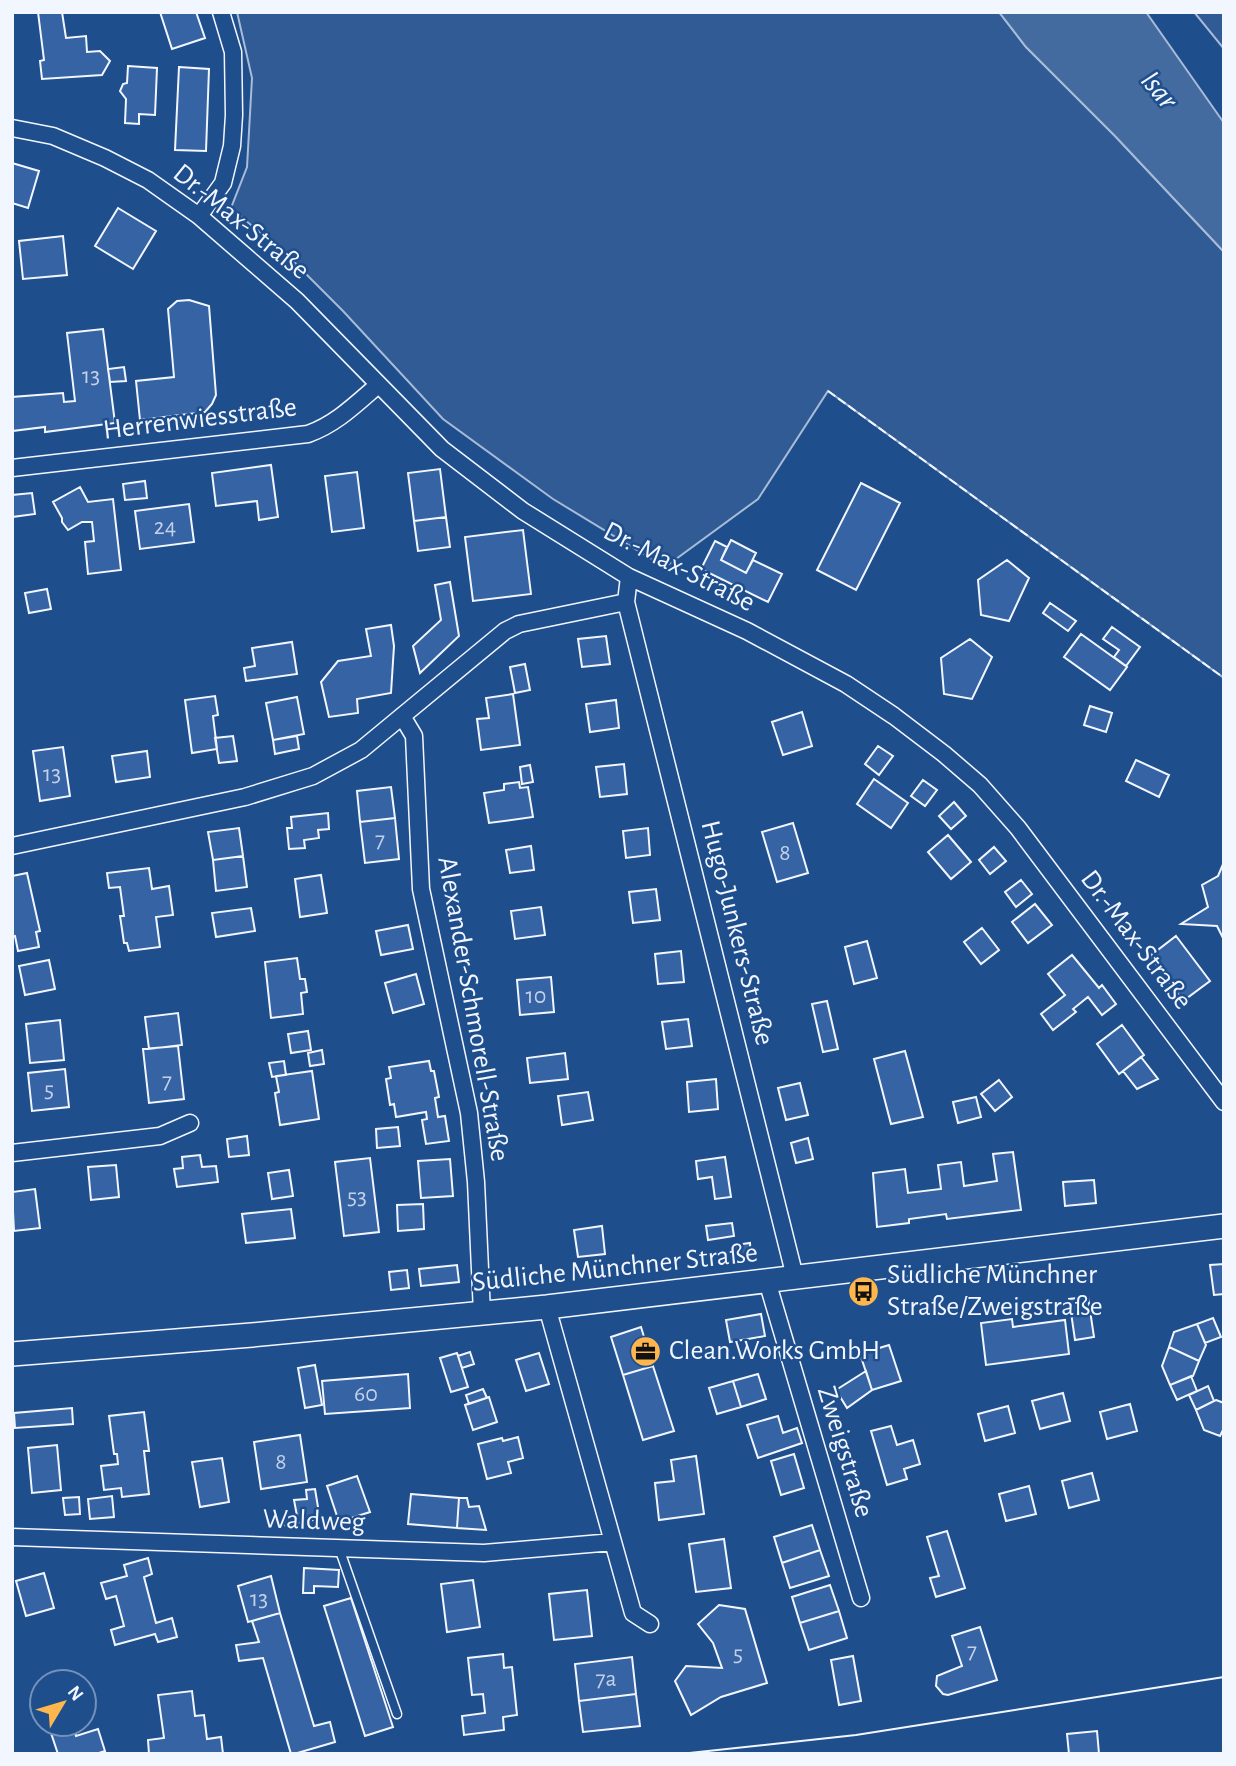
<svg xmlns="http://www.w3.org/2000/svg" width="1236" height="1766" font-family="'Alegreya Sans',sans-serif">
  <rect width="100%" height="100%" fill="#1f4e8c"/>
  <path fill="#305b95" stroke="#a8bbd7" stroke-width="2" d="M237 12H999L1026 47 1115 136 1224 252V678L828 391 758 499 665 567 553 499 443 419 343 311 291 259 231 208 247 167 252 78Z
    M1194 12H1224V49Z"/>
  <path fill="#446ba0" stroke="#a8bbd7" stroke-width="2" d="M999 12H1146L1224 123V252L1115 136 1026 47Z"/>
  <path fill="#3563a3" stroke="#f2f6ff" stroke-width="2" d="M38 12H62L66 38 86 36 87 52 100 51 110 61 102 75 42 79 40 61 44 60Z
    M160 12H196L205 38 172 49Z
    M128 66 157 68 155 115 139 114V124L125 123 126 99 120 91 123 84 127 83Z
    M179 67 209 69 206 151 175 150Z
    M12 163 39 171 28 208 12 203Z
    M118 208 156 231 133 269 95 246Z
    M63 236 67 275 23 279 19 241Z
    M189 300 209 306 216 395 212 404 205 412 140 420 136 381 174 377 168 309 177 301Z
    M103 329 115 423 45 432V427L12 431V397L63 393 64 402 75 401 67 333Z
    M124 367 126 381 110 382 108 369Z
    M271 465 278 517 259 520 257 501 216 506 212 473Z
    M440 469 446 517 414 521 408 473Z
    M357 472 364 528 332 532 325 476Z
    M145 481 147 498 125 500 123 484Z
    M861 483 900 503 856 590 817 570Z
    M80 487 88 502 113 499 121 570 88 574 85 542 94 541 92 522H82L68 530 62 522V518L53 502Z
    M32 493 35 514 12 517V495Z
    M189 504 194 542 140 549 135 511Z
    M446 517 450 547 418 551 414 521Z
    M523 530 531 594 473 601 465 537Z
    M731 540 756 553 746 573 721 560Z
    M715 541 727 547 721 560 746 573 753 560 782 574 768 602 701 569Z
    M1007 560 1029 578 1009 621 981 615 978 580Z
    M450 582 459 636 420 673 413 646 441 620 435 585Z
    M47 589 51 609 29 613 25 593Z
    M1050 603 1076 621 1068 631 1043 613Z
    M391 625 394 646 391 693 357 699 358 713 329 717 321 682 338 661 371 656 366 629Z
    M1112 627 1140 647 1126 666 1114 657 1119 650 1103 639Z
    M1081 634 1127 667 1110 690 1064 657Z
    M606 636 610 664 582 667 578 639Z
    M970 639 992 657 972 699 944 694 941 658Z
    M292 642 297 674 246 681 244 668 255 666 252 648Z
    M525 664 530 690 515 693 510 667Z
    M513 694 520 745 481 750 477 719 489 718 486 698Z
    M215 696 218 715 213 716 217 749 192 753 185 700Z
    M297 697 304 734 273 740 266 703Z
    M616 700 619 728 590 732 586 704Z
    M1090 706 1112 713 1106 732 1084 725Z
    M802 712 812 746 783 755 772 722Z
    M233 736 237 761 219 763 215 738Z
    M297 736 299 749 275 754 273 740Z
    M878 746 893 756 879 775 865 764Z
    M63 747 70 796 40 801 33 751Z
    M147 751 150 777 116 782 112 756Z
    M1136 760 1169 775 1159 797 1126 781Z
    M624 764 627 794 600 797 596 767Z
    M530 765 533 782 522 784 520 767Z
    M874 779 908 803 891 828 857 804Z
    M923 780 937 790 925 806 911 796Z
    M519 782 520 788 528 787 533 817 489 823 484 793 504 790V784Z
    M391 787 395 818 360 822 357 791Z
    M954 802 966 816 951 829 939 816Z
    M328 813 329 829 318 830 319 838 304 840 305 848 289 849 287 828H292L291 817Z
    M395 818 399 859 365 863 360 822Z
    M793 823 808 873 777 882 762 832Z
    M239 828 243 856 213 860 208 832Z
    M648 828 650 855 626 858 623 831Z
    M948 835 971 862 951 879 928 852Z
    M531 846 534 870 510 873 506 850Z
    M994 847 1006 861 990 874 979 860Z
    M243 856 247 887 216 891 213 860Z
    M1224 862V940L1217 926 1181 924 1208 907 1202 885 1218 876Z
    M149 868 152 889 169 886 173 915 156 917 160 947 129 951 127 943H124L120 916H124L120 887 109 888 107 873Z
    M27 873 40 931 36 932 39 947 18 951 15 936 12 937V876Z
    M321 875 327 913 300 917 295 879Z
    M1021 880 1032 894 1016 907 1005 892Z
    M656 889 660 920 633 923 629 892Z
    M1035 904 1052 925 1028 943 1012 922Z
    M541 907 545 935 515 939 511 911Z
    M251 908 255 931 216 937 212 913Z
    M408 925 413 949 381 955 376 931Z
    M982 928 999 950 981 964 964 942Z
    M1176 936 1210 981 1183 1001 1150 956Z
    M867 941 877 978 854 984 845 947Z
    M681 951 684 982 658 984 655 954Z
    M1072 955 1099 988 1102 985 1116 1004 1102 1015 1088 997 1073 1009 1076 1012 1053 1030 1041 1014 1065 995 1048 974Z
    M297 958 300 979H305L307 992 301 993 303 1014 271 1018 265 962Z
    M49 960 55 989 25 995 19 966Z
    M416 974 424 1004 393 1013 385 983Z
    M551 977 554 1012 520 1015 517 980Z
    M827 1001 838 1049 823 1052 812 1004Z
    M178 1013 182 1045 149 1049 145 1017Z
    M688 1019 692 1046 666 1049 662 1022Z
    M60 1020 64 1060 30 1063 26 1024Z
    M1122 1025 1144 1055 1119 1074 1097 1044Z
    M308 1031 311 1050 291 1053 288 1034Z
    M178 1046 184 1099 149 1103 143 1049Z
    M322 1050 324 1064 310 1066 308 1053Z
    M905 1051 923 1117 891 1124 874 1059Z
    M565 1053 568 1079 530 1083 527 1058Z
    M1141 1057 1158 1079 1137 1089 1123 1071Z
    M284 1061 286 1075 272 1077 269 1063Z
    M429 1061 431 1071H434L439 1097 435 1098 438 1117 445 1116 449 1141 426 1144 422 1120 427 1119 426 1112 396 1117 394 1104 390 1105 386 1079 391 1078 389 1067Z
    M65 1069 69 1107 32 1111 28 1073Z
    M312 1071 319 1119 280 1125 275 1093 279 1092 276 1076Z
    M716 1079 718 1109 689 1112 687 1082Z
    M999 1080 1012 1097 995 1111 981 1094Z
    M800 1083 808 1115 786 1120 778 1088Z
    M588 1092 593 1120 562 1125 558 1096Z
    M976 1097 981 1117 958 1123 953 1102Z
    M398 1127 400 1146 377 1148 376 1129Z
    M247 1136 249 1155 229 1157 227 1139Z
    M808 1138 813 1159 796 1163 791 1143Z
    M1013 1152 1021 1210 947 1219 946 1214 909 1219V1223L877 1227 873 1173 905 1169 908 1193 941 1189 938 1165 961 1162 964 1186 997 1181 993 1154Z
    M200 1155 202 1167 216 1166 218 1182 177 1187 174 1169 183 1168 182 1157Z
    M725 1157 731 1197 715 1199 712 1177 698 1179 696 1161Z
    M370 1158 379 1232 344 1236 335 1162Z
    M450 1159 453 1196 421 1198 418 1161Z
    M116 1165 119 1197 91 1200 88 1167Z
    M289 1170 293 1196 272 1199 268 1173Z
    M1094 1180 1096 1203 1065 1206 1063 1182Z
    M35 1189 40 1228 14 1231 12 1192Z
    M423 1204 424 1229 398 1231 397 1205Z
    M291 1209 295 1238 246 1243 242 1214Z
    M732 1223 734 1236 708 1240 706 1226Z
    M602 1226 605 1254 578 1257 574 1230Z
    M750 1243 751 1258 737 1260 735 1245Z
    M1224 1264V1294L1214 1295 1210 1265Z
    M457 1265 459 1282 421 1286 419 1269Z
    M407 1270 409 1288 391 1290 389 1272Z
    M1088 1297 1094 1337 1075 1340 1069 1299Z
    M761 1314 765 1336 730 1342 726 1320Z
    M1213 1318 1221 1337 1205 1343 1197 1324Z
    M1012 1319 1013 1327 1065 1320 1069 1354 986 1365 981 1323Z
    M1197 1324 1206 1345 1199 1361 1169 1347 1174 1332Z
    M641 1327 653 1366 623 1375 611 1337Z
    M889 1345 901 1381 872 1390 860 1354Z
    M1169 1347 1199 1361 1193 1376 1170 1385 1162 1366Z
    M470 1352 474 1364 462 1368 458 1356Z
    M457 1353 468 1387 451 1392 440 1358Z
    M539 1353 549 1384 526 1391 516 1360Z
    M315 1365 322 1405 305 1408 298 1368Z
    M653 1366 674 1431 643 1440 623 1375Z
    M866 1371 872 1390 847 1408 836 1390Z
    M408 1374 410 1408 325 1414 322 1381Z
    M758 1374 766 1399 741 1407 733 1381Z
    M1191 1376 1197 1391 1177 1400 1170 1385Z
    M733 1381 741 1407 717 1414 709 1388Z
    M1208 1386 1214 1401 1196 1410 1189 1395Z
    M483 1389 487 1398 469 1404 466 1395Z
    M1063 1393 1070 1421 1040 1429 1032 1401Z
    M489 1397 497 1422 473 1430 465 1405Z
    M1216 1400 1224 1403V1428L1220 1436 1204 1430 1196 1410Z
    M1130 1404 1137 1431 1107 1439 1100 1412Z
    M1008 1406 1015 1433 985 1441 978 1414Z
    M72 1408 73 1424 15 1428 14 1413Z
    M144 1412 149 1451H144L149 1494 122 1497 121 1488 104 1490 101 1466 118 1464 117 1454H114L109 1416Z
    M778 1416 783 1433 797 1428 802 1443 758 1458 747 1425Z
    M891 1426 897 1445 913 1440 920 1464 904 1469 907 1479 887 1485 871 1431Z
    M300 1435 307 1482 261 1489 254 1442Z
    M518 1437 523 1458 508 1462 511 1473 487 1479 478 1444 502 1438 503 1441Z
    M57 1445 61 1490 32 1493 28 1448Z
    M794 1454 804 1488 781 1495 771 1461Z
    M696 1456 704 1514 659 1520 655 1483 674 1481 671 1460Z
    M222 1458 229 1502 200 1507 192 1462Z
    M1092 1473 1099 1500 1069 1508 1062 1481Z
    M357 1476 370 1512 339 1522 327 1486Z
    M1029 1486 1036 1514 1006 1521 999 1494Z
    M315 1489 320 1519 285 1525 284 1518 297 1516 294 1500 307 1499 306 1490Z
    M411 1494 459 1498 457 1528 408 1524Z
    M112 1496 114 1517 90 1519 88 1499Z
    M79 1497 80 1514 65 1515 63 1498Z
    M459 1498H467L469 1507 479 1506 486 1530 457 1528Z
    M812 1525 820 1550 782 1563 774 1537Z
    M947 1531 965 1588 936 1597 930 1578 939 1576 927 1537Z
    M724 1539 731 1588 696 1592 689 1544Z
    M820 1550 829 1576 790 1588 782 1563Z
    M148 1558 152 1574 144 1577 156 1623 172 1618 177 1637 158 1642 155 1634 115 1645 111 1630 124 1626 116 1596 106 1599 101 1583 127 1576 124 1565Z
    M304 1568 339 1570 338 1587 314 1586V1593H303Z
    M44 1573 54 1608 26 1616 16 1581Z
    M271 1576 280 1613 248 1622 238 1586Z
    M473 1580 480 1627 447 1632 441 1584Z
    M830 1585 839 1611 800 1623 792 1597Z
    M587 1590 592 1636 554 1640 549 1594Z
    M351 1598 393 1727 365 1736 324 1606Z
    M719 1605 745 1609 767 1683 721 1697 691 1715 675 1681 686 1666 722 1668 713 1643 698 1624Z
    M839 1611 847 1638 809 1650 800 1623Z
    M280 1613 314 1726 330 1722 335 1742 294 1754H291L263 1658 239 1661 236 1645 259 1642 252 1621Z
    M980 1627 997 1680 948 1695 943 1694 936 1686 937 1676 962 1666 952 1636Z
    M503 1654 504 1668 512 1667 517 1715 503 1717 504 1730 464 1735 462 1716 485 1713 483 1694 472 1695 468 1658Z
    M853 1656 861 1701 839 1705 831 1660Z
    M632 1657 636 1694 579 1701 575 1664Z
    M192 1691 195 1716 204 1715 207 1739 221 1737 223 1754H149L148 1740 164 1738 158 1695Z
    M636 1694 640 1726 583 1732 579 1701Z
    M48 1724H72L76 1736 98 1729 105 1751 96 1754H58Z
    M1097 1731 1099 1754H1069L1067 1734Z"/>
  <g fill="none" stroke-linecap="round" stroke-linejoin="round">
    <defs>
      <path id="lane" d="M339 1548 397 1714"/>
      <path id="street" d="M12 128 53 136 105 158 148 180 199 216 297 301 442 449 523 511 629 577 747 631 846 684 894 716 944 754 980 785 1018 828 1224 1102
        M199 216 223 183 232 146 234 115 233 52 221 12
        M12 468 308 434C336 424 356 404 378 385
        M626 602 795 1277
        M402 716 414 736 421 889 469 1113 476 1182 482 1313
        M12 846 245 797 313 776 361 750 505 631 519 624 626 602 629 577
        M12 1153 160 1136 190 1123
        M767 1281 861 1598
        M547 1307 633 1613 650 1624
        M12 1537 484 1553 613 1542"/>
      <path id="secondary" d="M12 1354 252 1335 547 1307 1224 1226"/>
    </defs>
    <use href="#lane" stroke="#f2f6ff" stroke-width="11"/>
    <use href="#street" stroke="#f2f6ff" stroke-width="19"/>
    <use href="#secondary" stroke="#f2f6ff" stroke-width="26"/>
    <use href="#lane" stroke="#1f4e8c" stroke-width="8"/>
    <use href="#street" stroke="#1f4e8c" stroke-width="16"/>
    <use href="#secondary" stroke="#1f4e8c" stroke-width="23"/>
    <path stroke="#f2f6ff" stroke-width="2" d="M680 1754 856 1735 1224 1677"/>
    <path stroke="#f2f6ff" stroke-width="2" stroke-dasharray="9 3.5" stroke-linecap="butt" d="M828 391 1224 678"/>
  </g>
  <defs>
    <symbol id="bus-disc" viewBox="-11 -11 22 22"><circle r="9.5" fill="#ffb74d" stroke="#1f4e8c"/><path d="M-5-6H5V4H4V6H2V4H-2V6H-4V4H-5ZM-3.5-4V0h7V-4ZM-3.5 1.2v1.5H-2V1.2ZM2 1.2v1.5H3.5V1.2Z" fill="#111"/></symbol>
    <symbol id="office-disc" viewBox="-11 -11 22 22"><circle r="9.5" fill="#ffb74d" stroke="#1f4e8c"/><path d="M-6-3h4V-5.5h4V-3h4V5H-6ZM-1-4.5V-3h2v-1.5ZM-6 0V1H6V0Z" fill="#111"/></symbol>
  </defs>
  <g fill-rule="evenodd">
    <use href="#bus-disc" x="846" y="1274" width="35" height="35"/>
    <use href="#office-disc" x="628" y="1334" width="35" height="35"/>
  </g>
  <g text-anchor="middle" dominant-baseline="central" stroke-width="5" stroke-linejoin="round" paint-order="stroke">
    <g font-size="24" fill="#c3d1e8">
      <text x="91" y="376">13</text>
      <text x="165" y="527">24</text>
      <text x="52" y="774">13</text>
      <text x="380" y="840">7</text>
      <text x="785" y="853">8</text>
      <text x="536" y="996">10</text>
      <text x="167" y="1081">7</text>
      <text x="49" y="1090">5</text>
      <text x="357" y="1197">53</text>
      <text x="366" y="1394">60</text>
      <text x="281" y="1462">8</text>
      <text x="259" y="1599">13</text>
      <text x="972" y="1651">7</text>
      <text x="738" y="1654">5</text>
      <text x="606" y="1679">7a</text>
    </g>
    <g font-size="28" fill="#f2f6ff" stroke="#1f4e8c">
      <text transform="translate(241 222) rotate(39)">Dr.-Max-Straße</text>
      <text transform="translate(200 419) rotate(-7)">Herrenwiesstraße</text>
      <text transform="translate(679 567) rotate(27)">Dr.-Max-Straße</text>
      <text transform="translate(737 933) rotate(76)">Hugo-Junkers-Straße</text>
      <text transform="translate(1136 940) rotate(53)">Dr.-Max-Straße</text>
      <text transform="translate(473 1009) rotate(80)">Alexander-Schmorell-Straße</text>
      <text transform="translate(615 1268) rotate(-6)">Südliche Münchner Straße</text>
      <text transform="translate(845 1452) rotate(73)">Zweigstraße</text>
      <text transform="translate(314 1521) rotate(2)">Waldweg</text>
    </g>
    <g font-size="28" fill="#f2f6ff" stroke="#1f4e8c" text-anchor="start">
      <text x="887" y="1275">Südliche Münchner<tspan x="887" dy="32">Straße/Zweigstraße</tspan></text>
      <text x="669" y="1351">Clean.Works GmbH</text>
    </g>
    <g font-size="30" font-style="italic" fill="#f2f6ff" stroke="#1f4e8c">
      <text transform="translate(1159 90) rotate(50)">Isar</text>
    </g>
  </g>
  <rect width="1236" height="1766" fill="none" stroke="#f2f6ff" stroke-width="28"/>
  <g transform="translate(63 1703) rotate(52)"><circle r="33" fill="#1f4e8c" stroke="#7391ba" stroke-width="2"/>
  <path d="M0-5L12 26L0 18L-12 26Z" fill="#ffb74d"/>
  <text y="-10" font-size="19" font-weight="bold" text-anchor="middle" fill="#f2f6ff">N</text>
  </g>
</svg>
